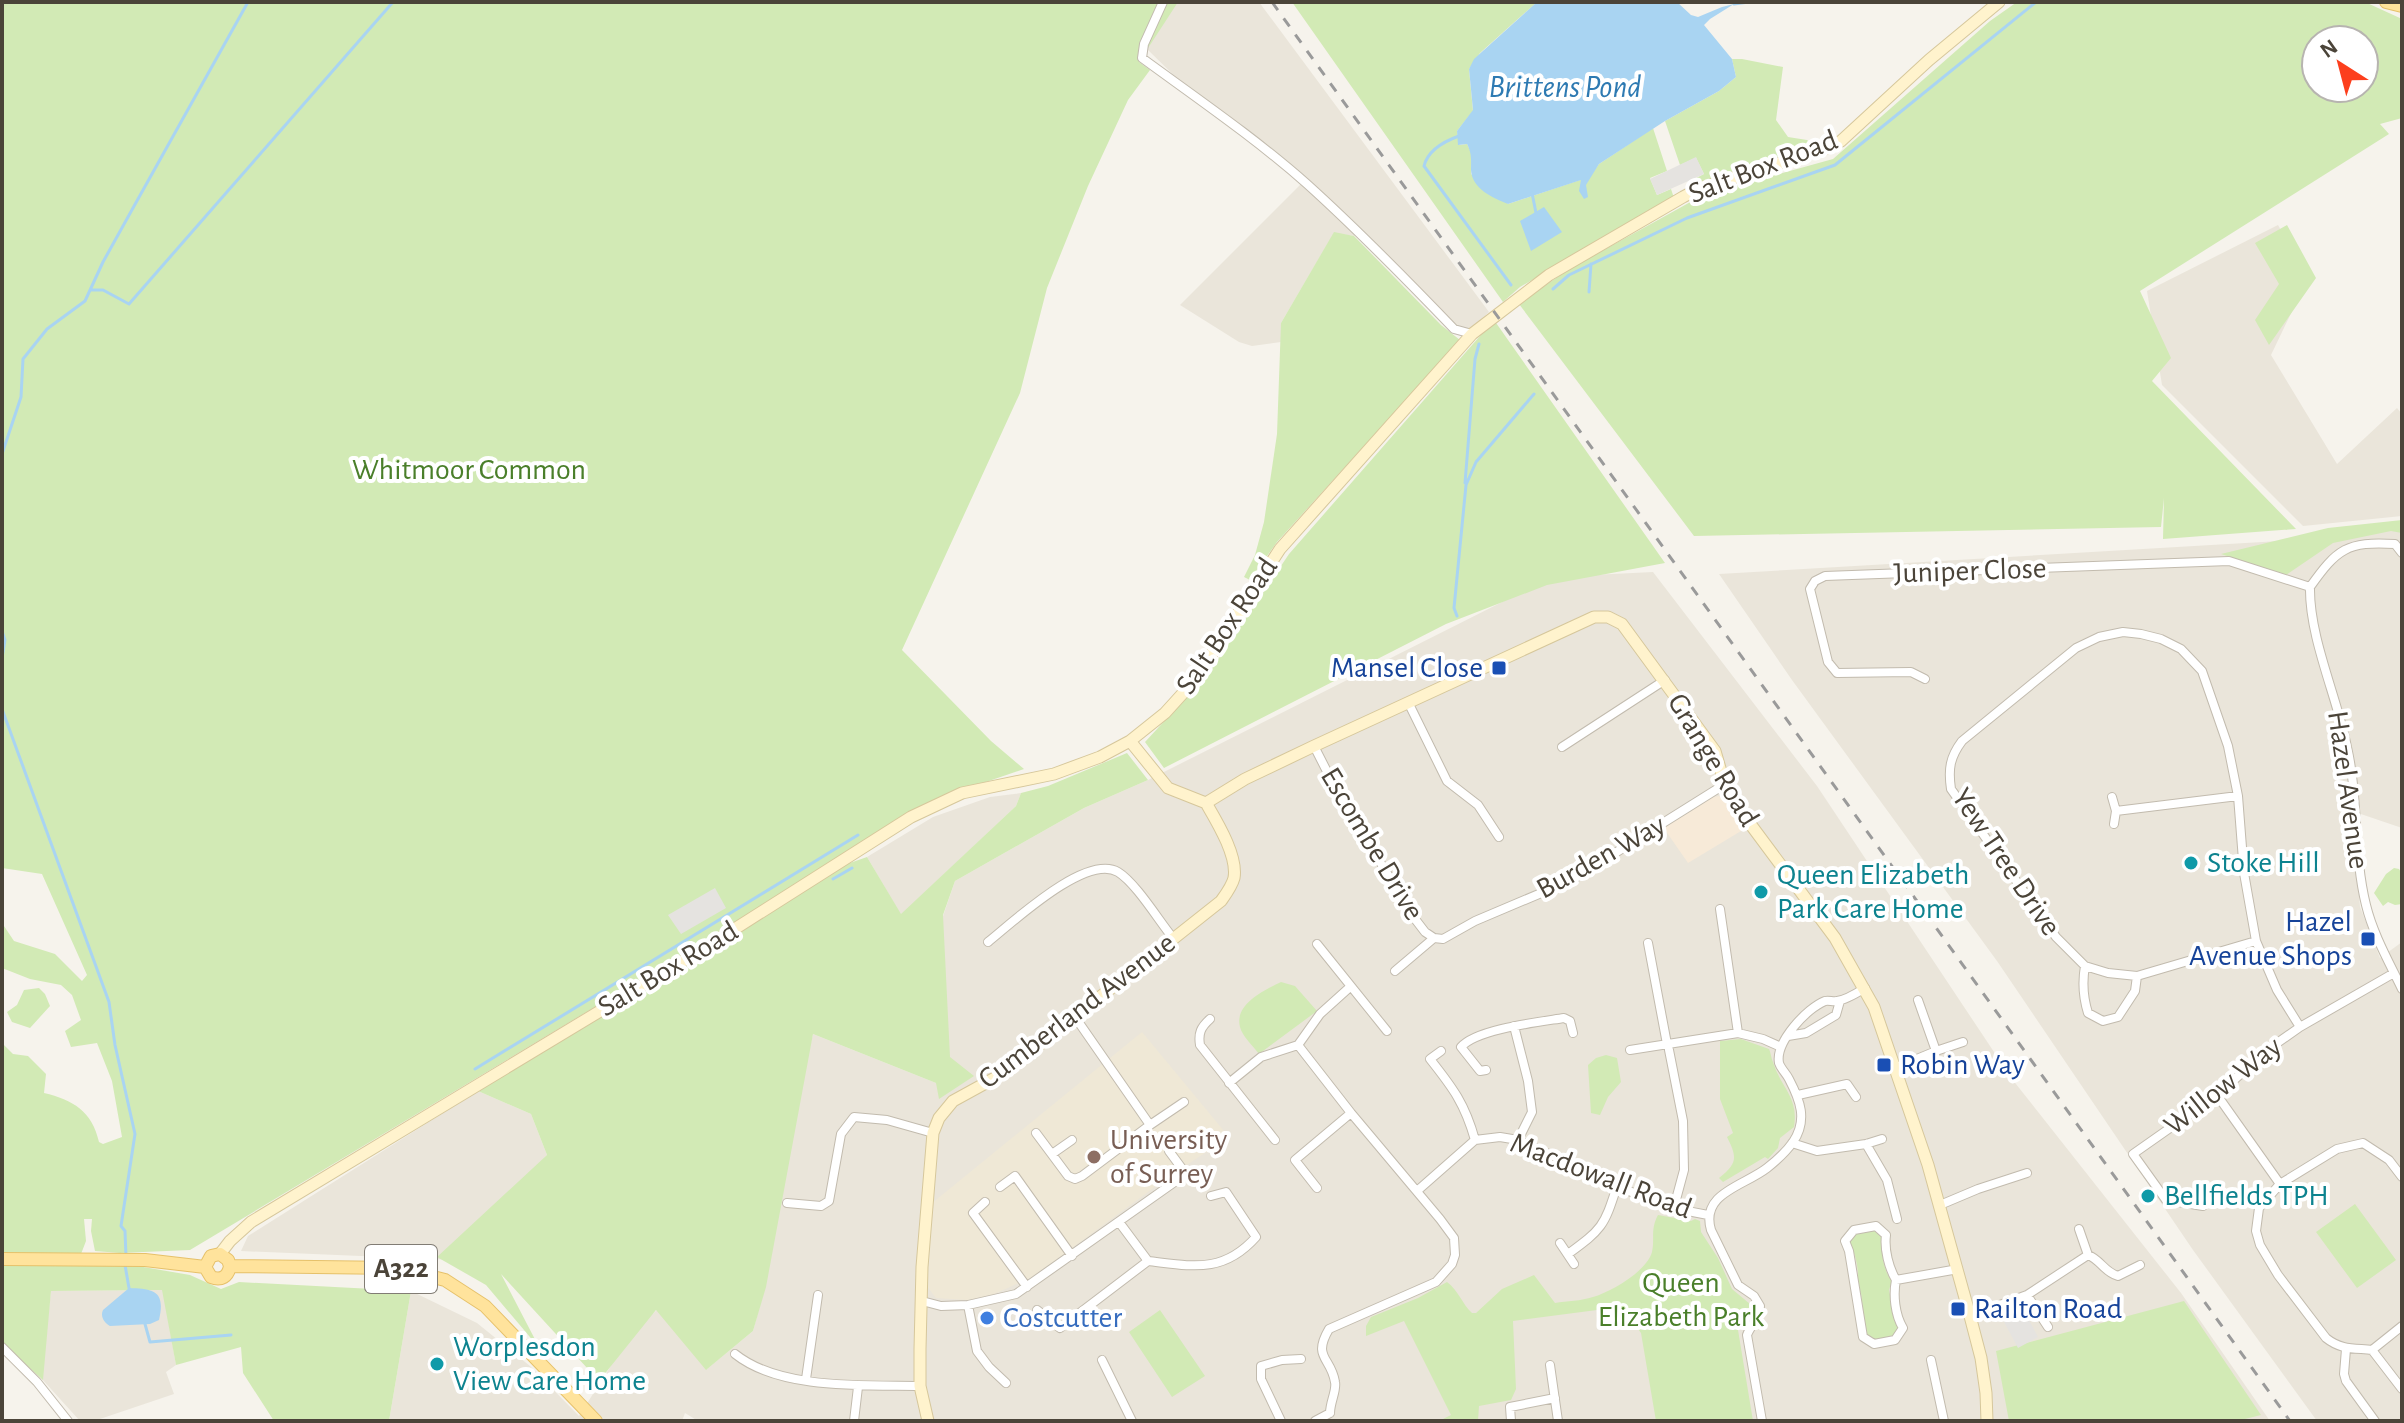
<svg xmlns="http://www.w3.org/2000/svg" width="2404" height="1423" font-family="'Alegreya Sans',sans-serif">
  <rect width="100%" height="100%" fill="#f6f3ec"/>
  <path fill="#eae5da" d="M1170 2H1259L1489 312 1472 328 1454 329 1360 232 1354 236 1334 233 1281 323V342L1252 346 1239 342 1180 305 1304 181 1195 96 1146 48Z
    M2278 225 2308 278 2271 355 2337 464 2397 408 2402 414V516L2303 526 2162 385 2147 291Z
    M2402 526V828L2352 811 2360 907 2380 958 2402 942V1421H2317L2193 1250 1997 961 1792 680 1719 574 2314 539Z
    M1653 572 1817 786 2012 1079 2181 1293 2270 1421H698L685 1413 682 1421H389L411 1291 477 1323 530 1366 579 1416 633 1331 657 1310 707 1369 753 1331 765 1287 776 1193 813 1034 936 1083 942 919 955 881 1084 808 1148 780 1552 577Z
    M1021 793 1016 806 901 915 867 857 933 817 990 797Z
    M478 1091 531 1114 547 1155 456 1260 241 1251 248 1236Z
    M163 1290 176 1365 166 1372 174 1394 94 1421H80L41 1378 51 1291Z"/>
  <path fill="#f7ead8" d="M1719 796 1726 800 1746 828 1688 863 1663 827 1709 798Z"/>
  <path fill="#efe8d6" d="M1142 1032 1229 1137 1167 1178 1034 1276 990 1296 967 1300 936 1298 926 1285 931 1204Z"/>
  <path fill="#d2eab5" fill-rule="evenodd" d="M2 2H1178L1139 62 1150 70 1128 100 1088 186 1047 288 1020 393 902 650 991 741 1024 769 948 795 190 1250 120 1253 95 1251 91 1231 92 1219H84L86 1241 81 1254 2 1253V1043L13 1054 28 1056 46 1074 44 1093C73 1100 92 1111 99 1142L103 1144 122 1137 112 1081 97 1043 71 1047 65 1031 81 1020 72 995 61 985 30 979 2 968V923L14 941 55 954 82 981 87 975 42 874 2 868Z
    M1292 2H1537L1480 53 1469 69 1473 111 1457 131 1459 145 1467 144 1472 154 1471 174 1508 204 1583 179 1591 175 1599 164 1653 128 1667 171 1650 178 1657 195 1671 189 1674 198 1520 287 1503 302Z
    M2017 2H2365L2402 19V118L2380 124 2389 134 2140 291 2171 358 2152 381 2296 529 2163 539 2164 498 2161 527 1694 536 1519 304 1566 271 1703 195 1833 159 1990 21ZM2316 40H2364V88H2316Z
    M1732 59H1742L1783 67 1776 120 1788 137 1807 140 1815 147 1697 186 1694 179 1704 174 1696 158 1680 165 1665 121 1719 91 1736 77Z
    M2287 225 2316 278 2269 345 2255 320 2279 284 2255 243Z
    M1334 232 1354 236 1441 325 1460 340 1277 542 1250 580 1244 577 1255 555 1264 522 1277 434 1281 323Z
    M1494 320 1665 563 1547 585 1446 624 1164 768 1145 742 1208 674 1289 554Z
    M2402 520V533L2391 531 2333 543 2286 575 2221 554 2328 528Z
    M1127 753 1148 780 1084 808 955 881 943 915 950 1057 974 1076 939 1099 936 1083 813 1034 766 1287 753 1331 706 1370 656 1310 599 1381 501 1274 540 1349 486 1285 437 1257 547 1155 531 1114 478 1091 847 864 867 857 901 914 1016 806 1021 793 1048 786Z
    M2394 868 2399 869 2402 874V904L2395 905 2388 902 2383 906 2374 893 2386 874Z
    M1281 982 1295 986 1317 1011 1259 1054C1254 1047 1242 1036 1240 1027 1234 1004 1265 990 1281 982Z
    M39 988 45 994 50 1006 30 1028 12 1022 7 1012 17 1005 24 990Z
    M1741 1039 1769 1049C1771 1053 1771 1058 1773 1062 1781 1088 1799 1097 1794 1127L1780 1138 1778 1148 1768 1159 1765 1157 1723 1182 1719 1178C1738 1163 1737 1157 1727 1137L1733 1133 1720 1099V1041Z
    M1606 1055 1617 1058 1621 1082 1608 1097 1600 1115 1591 1113 1588 1065 1596 1058Z
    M2355 1204 2396 1260 2357 1288 2316 1232Z
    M1658 1215 1691 1221 1695 1219 1700 1221 1701 1232 1718 1258 1732 1289 1750 1304C1751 1315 1745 1322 1738 1330L1753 1421H1656L1641 1333 1628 1315 1597 1310 1513 1321 1516 1389 1511 1400 1479 1406 1478 1421H1439L1451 1415 1404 1321 1366 1336V1326L1371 1317 1418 1298 1447 1282C1459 1291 1462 1304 1472 1313H1476L1502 1289 1534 1275 1555 1303C1567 1301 1581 1301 1593 1297 1611 1292 1647 1271 1652 1252 1655 1238 1650 1230 1658 1215Z
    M1872 1229 1883 1236C1880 1248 1883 1271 1892 1281L1889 1290 1896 1323 1899 1327 1893 1337 1874 1341 1866 1334 1861 1293 1856 1288C1861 1276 1856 1253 1849 1242L1856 1232Z
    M2 1263H120L190 1275 221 1289 239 1282 411 1291 389 1421H274L243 1373 241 1347 176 1365 162 1290 51 1291 43 1380 2 1344Z
    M2184 1301 2261 1415 2237 1421H2009L1996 1351Z
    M1160 1310 1205 1376 1172 1397 1129 1332Z"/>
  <path fill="#e5e3e0" d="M1696 157 1704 174 1657 195 1650 179Z
    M715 888 726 908 681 934 668 915Z
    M2022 1307 2038 1337 2018 1348 2002 1318Z"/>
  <path fill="#a9d4f2" d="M1537 2H1677L1691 15 1698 17 1722 7 1734 4 1710 19 1704 25 1732 59 1736 77 1719 91 1665 121 1599 164 1586 185 1588 197 1584 199 1579 191 1581 180 1508 204C1493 198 1472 189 1471 170 1471 159 1472 154 1467 144L1458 145 1457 131 1473 110 1469 69 1474 59Z
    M1544 207 1562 232 1531 251 1520 221Z
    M129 1288C153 1289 166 1290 159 1320L150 1324 110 1326C104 1323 100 1316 103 1310Z"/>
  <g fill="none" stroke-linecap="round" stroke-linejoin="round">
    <path stroke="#a9d4f2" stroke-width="3" d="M1734 4 1749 2
      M1459 136C1445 141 1428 150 1424 166L1511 285
      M1532 193 1536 213
      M1553 289 1569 275 1687 218 1835 165 2036 2
      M90 290H103L129 304 393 2
      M1589 292 1591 264
      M2 454 21 397 23 359 47 329 85 301 103 262 138 199 248 2
      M1465 483 1475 359 1479 344
      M1457 616 1454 608 1466 485 1476 462 1534 394
      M2 631 5 640 2 658
      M2 709 109 1002 115 1045 135 1134 121 1226 125 1231 126 1257
      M833 879 852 868
      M475 1069 858 835
      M125 1265 129 1288
      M145 1324 150 1342 231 1335"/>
    <defs>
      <path id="street" d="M1163 2 1144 44 1142 58C1198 99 1255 138 1307 184 1358 230 1406 279 1454 329L1472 334
        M2310 587C2309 637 2337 697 2347 747 2359 799 2353 853 2366 905 2373 934 2389 962 2402 989
        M2310 587C2337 549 2347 541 2395 544L2402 553
        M1925 679 1911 672 1837 673 1828 662 1810 589 1815 581 1825 576 2229 561 2310 587
        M1408 702 1447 781 1478 805 1499 837
        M1314 746 1339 795 1415 919 1425 932 1434 938
        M1562 747 1665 680
        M2112 797 2116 811 2114 824
        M2116 811 2238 796
        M1720 909 1738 1033
        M1434 938 1443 939 1475 921 1572 880 1722 786
        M2256 941 2137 976 2135 991 2118 1017 2103 1021 2088 1013C2083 997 2082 983 2085 966L2056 937 1951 789C1948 769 1950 757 1962 741L2076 648 2099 637 2123 632 2141 634 2161 639 2181 649 2202 671 2228 746 2238 796 2244 873 2256 941 2277 990 2300 1027
        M988 942C1012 923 1086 853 1118 872 1136 883 1159 921 1173 938
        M1648 943 1667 1044
        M1317 944 1387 1031
        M2085 966 2108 973 2137 976
        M1395 971 1434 938
        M1210 1019C1201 1027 1198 1033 1200 1045L1275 1140
        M1514 1026 1528 1081 1532 1112 1518 1140
        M1788 1036 1806 1033 1836 1015 1840 1001
        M1298 1045 1351 1113 1440 1219 1454 1238 1455 1255 1452 1264 1436 1282 1329 1329C1312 1358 1331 1357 1335 1382 1337 1390 1330 1402 1330 1413
        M1630 1050 1738 1033 1763 1039 1781 1047
        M1669 1050 1683 1121 1684 1170 1674 1207
        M1441 1051 1430 1059C1453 1088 1465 1104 1475 1140
        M1936 1051 1963 1042
        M1895 1068 1936 1051 1918 1000
        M1486 1070 1480 1071 1461 1047C1476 1029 1539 1022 1564 1018L1570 1021 1573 1033
        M1229 1083 1261 1057 1298 1045 1320 1014 1350 987
        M1798 1095 1847 1084 1856 1097
        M2217 1095 2280 1184 2259 1208 2256 1231 2260 1245 2278 1275 2326 1338C2341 1350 2354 1348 2372 1350L2402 1389
        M1150 1125 1184 1102
        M1036 1133 1068 1176 1075 1179 1082 1176 1150 1125 1075 1017
        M1792 1143 1817 1151 1866 1144 1882 1139
        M1866 1144 1887 1180 1897 1219
        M1052 1154 1072 1140
        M2280 1184 2337 1149 2363 1143 2389 1160 2402 1177
        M1000 1187 1015 1176 1072 1256
        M1317 1188 1295 1160 1351 1113
        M1417 1191 1475 1140 1500 1137 1518 1140C1578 1166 1644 1205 1708 1215
        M985 1202 973 1213 1027 1287
        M787 1203 821 1206 829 1201 841 1134 854 1117 887 1120 933 1133
        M1940 1205 1978 1189 2027 1173
        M2203 1206 2166 1200 2133 1154 2217 1095 2270 1048 2300 1027 2394 973
        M1119 1222 1148 1261C1192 1266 1223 1274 1256 1237L1226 1192 1211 1196
        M1876 1226 1886 1235C1884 1250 1889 1268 1896 1280 1893 1295 1895 1315 1903 1328L1895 1340 1874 1344 1863 1337 1849 1251 1845 1241 1854 1230Z
        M1560 1243 1574 1264
        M1568 1254C1602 1229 1604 1227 1617 1186
        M2088 1255C2101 1260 2104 1272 2118 1276L2140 1265
        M1896 1280 1958 1269
        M2027 1295 2088 1255 2079 1229
        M922 1301 941 1306 968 1305 1016 1294 1186 1174 1169 1151
        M968 1305 977 1351 989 1367 1006 1383
        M1037 1310 1060 1328 1148 1261
        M1970 1316 2027 1295 2048 1327
        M2 1347 37 1382 68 1421
        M2346 1349 2344 1374 2346 1381 2375 1421
        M2372 1350 2402 1326
        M735 1354C780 1390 864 1385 920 1386
        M1102 1360 1132 1421
        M1931 1360 1944 1421
        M1550 1365 1558 1421
        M806 1379 818 1295
        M854 1421 858 1387
        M1281 1421 1261 1379V1366L1282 1360 1301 1359
        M1315 1421 1330 1413
        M1511 1421 1510 1407 1555 1398
        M1762 1421 1747 1335C1751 1324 1760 1319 1760 1306L1754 1296 1738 1285 1711 1230C1700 1193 1744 1186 1767 1168 1776 1161 1786 1152 1793 1142 1808 1120 1800 1100 1789 1079 1786 1073 1781 1069 1779 1063 1775 1042 1807 1008 1825 1001 1829 1000 1833 1002 1837 1001 1846 1000 1857 993 1865 988"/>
      <path id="secondary" d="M1130 741 1168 788 1206 803
        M1206 803 1245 779 1314 746 1594 617H1608L1622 624 1715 751 1722 775V786L1835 938 1874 1007 1928 1165 1970 1316 1981 1358 1986 1393 1987 1421
        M220 1254 230 1241 251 1222 711 944 911 817 962 793 1054 774 1100 757 1130 741 1165 713 1194 681 1280 549 1472 334 1549 275 1683 197 1698 189 1828 148 1841 141 1929 60 1999 2
        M928 1421 920 1386V1349L922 1267 933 1133 939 1118 953 1101 1004 1073 1221 901C1226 894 1232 886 1234 878 1238 856 1217 822 1206 803"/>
      <path id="primary" d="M2386 2 2402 6
        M2 1259 145 1260 205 1267
        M230 1266 397 1268 445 1280 485 1306 596 1421
        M205 1267 211 1256 220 1254 228 1260 230 1266
        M205 1267 211 1277C221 1281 228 1277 230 1266"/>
    </defs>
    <use href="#street" stroke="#c2bbae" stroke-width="10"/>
    <use href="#secondary" stroke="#d6c79b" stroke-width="13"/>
    <use href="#primary" stroke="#e6c16a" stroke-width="14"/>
    <use href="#street" stroke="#fff" stroke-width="8"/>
    <use href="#secondary" stroke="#fff3cd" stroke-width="11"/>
    <use href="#primary" stroke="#ffe39c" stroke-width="12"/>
    <path stroke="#9a9a9a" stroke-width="3" stroke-dasharray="10 10" stroke-linecap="butt" d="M1272 2 2290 1421"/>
  </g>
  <g fill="#1a4fb4" stroke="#fff" stroke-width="3">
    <rect x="1491" y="660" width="16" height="16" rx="4"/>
    <rect x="2360" y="931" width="16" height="16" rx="4"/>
    <rect x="1876" y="1057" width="16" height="16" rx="4"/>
    <rect x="1950" y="1301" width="16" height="16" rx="4"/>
  </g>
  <g fill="#0f9aa8" stroke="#fff" stroke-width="3">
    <circle cx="2191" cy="863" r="8"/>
    <circle cx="1761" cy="892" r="8"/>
    <circle cx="2148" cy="1196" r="8"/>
    <circle cx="437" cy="1364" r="8"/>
  </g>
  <circle fill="#8d6e63" stroke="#fff" stroke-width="3" cx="1094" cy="1157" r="8"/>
  <circle fill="#3f7fe0" stroke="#fff" stroke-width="3" cx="987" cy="1318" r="8"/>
  <g text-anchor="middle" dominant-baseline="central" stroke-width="8" stroke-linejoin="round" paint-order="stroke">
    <rect fill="#fff" stroke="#817c74" stroke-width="2" x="365" y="1245" width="72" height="48" rx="6"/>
    <g font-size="28" font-weight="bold" fill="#4b4439">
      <text x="401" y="1269">A322</text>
    </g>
    <g font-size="30" fill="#4b4439" stroke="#fff">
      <text transform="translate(1763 167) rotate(-21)">Salt Box Road</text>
      <text transform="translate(1970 571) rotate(-2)">Juniper Close</text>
      <text transform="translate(1227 626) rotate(-56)">Salt Box Road</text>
      <text transform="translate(1713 760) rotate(59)">Grange Road</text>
      <text transform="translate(2348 790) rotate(82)">Hazel Avenue</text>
      <text transform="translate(1372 844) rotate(59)">Escombe Drive</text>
      <text transform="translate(1601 857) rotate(-29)">Burden Way</text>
      <text transform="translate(2006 862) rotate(56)">Yew Tree Drive</text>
      <text transform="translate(668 969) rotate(-31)">Salt Box Road</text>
      <text transform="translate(1077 1011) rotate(-37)">Cumberland Avenue</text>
      <text transform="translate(2223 1086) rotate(-38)">Willow Way</text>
      <text transform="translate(1601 1176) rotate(21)">Macdowall Road</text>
    </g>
    <g font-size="30" fill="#4a7f2a" stroke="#fff">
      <text x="469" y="470">Whitmoor Common</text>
      <text x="1681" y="1283">Queen<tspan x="1681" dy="34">Elizabeth Park</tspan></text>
    </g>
    <g font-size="30" fill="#164399" stroke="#fff" text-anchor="end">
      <text x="1483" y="668">Mansel Close</text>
      <text x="2352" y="922">Hazel<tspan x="2352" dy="34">Avenue Shops</tspan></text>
      <text x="1900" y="1065" text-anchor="start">Robin Way</text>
      <text x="1974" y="1309" text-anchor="start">Railton Road</text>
    </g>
    <g font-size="30" fill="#0d838f" stroke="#fff" text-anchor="start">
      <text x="2207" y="863">Stoke Hill</text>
      <text x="1777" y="875">Queen Elizabeth<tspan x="1777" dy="34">Park Care Home</tspan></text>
      <text x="2164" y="1196">Bellfields TPH</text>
      <text x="453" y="1347">Worplesdon<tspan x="453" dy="34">View Care Home</tspan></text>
    </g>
    <g font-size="30" fill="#785e54" stroke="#fff" text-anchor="start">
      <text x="1110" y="1140">University<tspan x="1110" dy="34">of Surrey</tspan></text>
    </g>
    <g font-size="30" fill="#366cbe" stroke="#fff" text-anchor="start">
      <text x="1003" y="1318">Costcutter</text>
    </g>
    <g font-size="32" font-style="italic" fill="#2e7ab2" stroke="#fff">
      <text x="1565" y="87">Brittens Pond</text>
    </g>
  </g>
  <rect width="2404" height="1423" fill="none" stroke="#4b4439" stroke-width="8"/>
  <g transform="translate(2340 64) rotate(324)"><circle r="38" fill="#ffffff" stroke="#b7b4b0" stroke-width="2"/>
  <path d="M0-6L14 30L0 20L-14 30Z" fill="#fc3f1d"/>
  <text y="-12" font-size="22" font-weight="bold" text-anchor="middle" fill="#4b4439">N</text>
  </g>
</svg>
